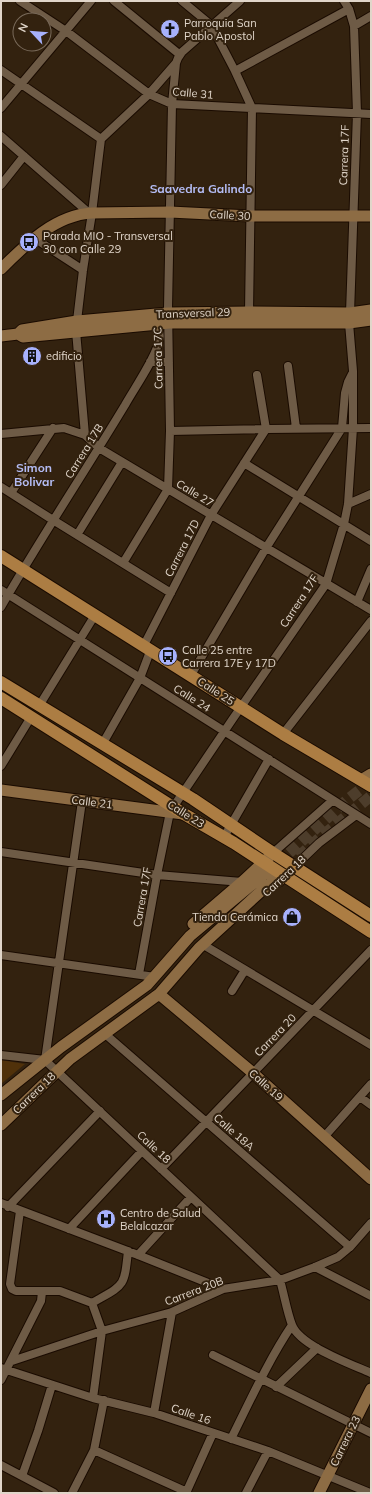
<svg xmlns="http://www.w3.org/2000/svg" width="372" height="1494" font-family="Mulish,sans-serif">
  <rect width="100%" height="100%" fill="#33220f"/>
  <path fill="#50310a" d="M1 1060 25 1064 1 1084Z"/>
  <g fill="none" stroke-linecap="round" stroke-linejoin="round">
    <path stroke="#4d3d2b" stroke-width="11" stroke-dasharray="11 5.5" stroke-linecap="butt" d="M277 864 347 800 371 781
      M274 879 317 840 371 796"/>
    <defs>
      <path id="street" d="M20 1 66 31 149 94 172 104 371 114
        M114 1 179 54
        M182 1 211 25 235 71 252 108 249 312
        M344 1 349 9 354 26 357 113 350 313
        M354 26 371 16
        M1 70 101 139
        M235 71 349 9
        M1 108 91 1
        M1 136 89 213
        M1 185 24 156
        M34 238 83 270
        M77 321 83 270 92 213 101 139 149 94 176 63
        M76 331 85 435
        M150 362H169
        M288 366 296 428
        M170 431 266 429 371 428
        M1 434 64 428 85 435 99 448 371 610
        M244 463 371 541
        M1 487 53 520 171 593
        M11 493 53 428
        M348 504 371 494
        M77 535 122 462
        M123 563 168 489 170 431 168 308 172 104 176 63 178 58 182 52 240 1
        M1 590 371 824
        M357 602 371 569
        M1 607C40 539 84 473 125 405 134 389 156 357 159 341 161 334 159 329 155 324
        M144 645 211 515 266 429 257 375
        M191 675 266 548 342 428 345 393 348 382 352 374
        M39 706 95 615
        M283 734 371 621
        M103 743 140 678 151 649
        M1 766 31 717
        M224 837 269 759
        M1 852 157 875 242 882
        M273 853 333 800
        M295 866 319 843 356 815
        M207 947 371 1045
        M1 955 155 977
        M139 974 157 875 170 812 232 720 326 584 344 524 348 504 353 428V371L349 323
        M232 991 245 970
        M104 1033 350 1247
        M1 1055 45 1060 48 1063 280 1280C284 1294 287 1312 292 1325 300 1346 351 1364 371 1373
        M45 1060 82 801
        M360 1097 371 1105
        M324 1137 371 1084
        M161 1169 371 950
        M1 1203 138 1255 223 1289
        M8 1207 100 1111
        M20 1211 10 1284 12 1289 16 1291H60L92 1303
        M69 1229 142 1151
        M138 1255 191 1197
        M315 1267 371 1296
        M92 1303 102 1331 93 1398
        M92 1303C125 1284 124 1288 128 1251
        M213 1355 371 1433
        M12 1361 102 1331 172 1312 223 1289 280 1280 315 1267 338 1257 350 1247 371 1223
        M1 1368 93 1398 154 1413 268 1451 370 1493
        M1 1380 41 1301 42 1292
        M276 1387 317 1348
        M154 1413 172 1312
        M231 1439C250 1401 268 1361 292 1325
        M94 1450 187 1492
        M1 1465 54 1493
        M22 1476 38 1431 52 1385
        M72 1493 94 1450 104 1400
        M186 1493 213 1433
        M246 1493 268 1451"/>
      <path id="secondary" d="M1 269C26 244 55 215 92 213L170 212 250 216H371
        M18 334 23 337 169 323H349L371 320
        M1 336 18 334 22 330 77 321 168 313 249 312 350 313 371 310
        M361 780 371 774
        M1 790 183 814
        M258 867 279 881
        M193 924 242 882 270 856
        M159 994 253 1073 371 1179
        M1 1095 61 1047 147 985 190 936 261 877
        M1 1125 70 1059 159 994 199 948 270 883
        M319 1493 371 1389"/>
      <path id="primary" d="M1 556 283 734 371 786
        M1 682 193 799 273 853 371 916
        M1 698 184 814 234 843 371 932"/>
    </defs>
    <use href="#street" stroke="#1a0b00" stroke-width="10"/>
    <use href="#secondary" stroke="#1a0b00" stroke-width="13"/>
    <use href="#primary" stroke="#1a0b00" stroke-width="14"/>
    <use href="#street" stroke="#6e5b46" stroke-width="8"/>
    <use href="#secondary" stroke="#8d6c44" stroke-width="11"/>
    <use href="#primary" stroke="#ac7d43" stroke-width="12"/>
  </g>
  <defs>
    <symbol id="church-disc" viewBox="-11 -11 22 22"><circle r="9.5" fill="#a7b1fc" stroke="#33220f"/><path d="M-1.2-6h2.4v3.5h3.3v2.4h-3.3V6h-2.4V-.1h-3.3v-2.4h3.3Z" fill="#111"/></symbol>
    <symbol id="bus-disc" viewBox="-11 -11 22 22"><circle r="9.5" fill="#a7b1fc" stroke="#33220f"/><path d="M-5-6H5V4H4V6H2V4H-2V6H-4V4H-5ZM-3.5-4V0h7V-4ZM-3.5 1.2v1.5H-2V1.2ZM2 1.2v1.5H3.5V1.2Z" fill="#111"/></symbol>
    <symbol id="building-disc" viewBox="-11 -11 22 22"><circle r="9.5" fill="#a7b1fc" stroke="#33220f"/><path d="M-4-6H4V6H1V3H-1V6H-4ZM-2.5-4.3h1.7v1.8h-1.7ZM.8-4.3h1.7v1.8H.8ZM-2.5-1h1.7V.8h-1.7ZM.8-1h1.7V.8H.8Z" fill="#111"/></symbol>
    <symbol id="shop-disc" viewBox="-11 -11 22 22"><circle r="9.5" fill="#a7b1fc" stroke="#33220f"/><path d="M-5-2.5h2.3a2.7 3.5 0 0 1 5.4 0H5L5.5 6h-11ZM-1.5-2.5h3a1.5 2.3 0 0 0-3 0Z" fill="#111"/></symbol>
    <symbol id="hospital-disc" viewBox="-11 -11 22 22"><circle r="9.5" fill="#a7b1fc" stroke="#33220f"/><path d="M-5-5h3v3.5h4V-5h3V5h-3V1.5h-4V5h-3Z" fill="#111"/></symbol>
  </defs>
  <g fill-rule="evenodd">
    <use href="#church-disc" x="159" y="18" width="22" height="22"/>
    <use href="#bus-disc" x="18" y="231" width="22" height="22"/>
    <use href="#building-disc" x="21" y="345" width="22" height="22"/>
    <use href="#bus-disc" x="157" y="645" width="22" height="22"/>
    <use href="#shop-disc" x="281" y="906" width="22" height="22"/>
    <use href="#hospital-disc" x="95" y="1208" width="22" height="22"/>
  </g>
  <g text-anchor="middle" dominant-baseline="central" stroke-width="4" stroke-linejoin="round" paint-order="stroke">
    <g font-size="11" fill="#e1d6ca" stroke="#33220f" text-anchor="start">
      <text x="184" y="23">Parroquia San<tspan x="184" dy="13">Pablo Apostol</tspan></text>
      <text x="43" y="236">Parada MIO - Transversal<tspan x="43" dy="13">30 con Calle 29</tspan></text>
      <text x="46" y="356">edificio</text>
      <text x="182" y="650">Calle 25 entre<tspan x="182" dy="13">Carrera 17E y 17D</tspan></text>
      <text x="278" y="917" text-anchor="end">Tienda Cerámica</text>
      <text x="120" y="1213">Centro de Salud<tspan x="120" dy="13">Belalcazar</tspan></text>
    </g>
    <g font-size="11" fill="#e1d6ca" stroke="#33220f">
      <text transform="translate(193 93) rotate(5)">Calle 31</text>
      <text transform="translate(344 155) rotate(-88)">Carrera 17F</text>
      <text transform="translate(230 215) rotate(3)">Calle 30</text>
      <text transform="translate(193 313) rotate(-2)">Transversal 29</text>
      <text transform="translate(158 358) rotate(-91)">Carrera 17C</text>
      <text transform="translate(84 451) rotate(-58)">Carrera 17B</text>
      <text transform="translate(195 493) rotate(31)">Calle 27</text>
      <text transform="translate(182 548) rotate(-63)">Carrera 17D</text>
      <text transform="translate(299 601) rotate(-57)">Carrera 17F</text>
      <text transform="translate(216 691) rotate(33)">Calle 25</text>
      <text transform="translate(192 698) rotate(32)">Calle 24</text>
      <text transform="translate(92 802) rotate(7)">Calle 21</text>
      <text transform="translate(186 814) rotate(32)">Calle 23</text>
      <text transform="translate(284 876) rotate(-43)">Carrera 18</text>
      <text transform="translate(142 897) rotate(-80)">Carrera 17F</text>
      <text transform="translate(275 1035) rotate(-46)">Carrera 20</text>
      <text transform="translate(266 1085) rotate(42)">Calle 19</text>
      <text transform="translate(34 1093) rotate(-44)">Carrera 18</text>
      <text transform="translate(234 1132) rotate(41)">Calle 18A</text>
      <text transform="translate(154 1147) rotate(43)">Calle 18</text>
      <text transform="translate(194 1291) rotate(-21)">Carrera 20B</text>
      <text transform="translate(191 1414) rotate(19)">Calle 16</text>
      <text transform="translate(345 1441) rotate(-64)">Carrera 23</text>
    </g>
    <g font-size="12" font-weight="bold" fill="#b4bcf4" stroke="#33220f">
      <text x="201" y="188">Saavedra Galindo</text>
      <text x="34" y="467">Simon<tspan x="34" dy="14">Bolivar</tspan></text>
    </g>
  </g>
  <rect width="372" height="1494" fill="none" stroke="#e1d6ca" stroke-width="4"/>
  <g transform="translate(32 32) rotate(296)"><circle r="19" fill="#33220f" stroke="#796a5a"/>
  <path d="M0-3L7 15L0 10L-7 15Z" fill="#a7b1fc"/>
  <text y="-6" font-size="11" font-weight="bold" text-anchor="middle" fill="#e1d6ca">N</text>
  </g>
</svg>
